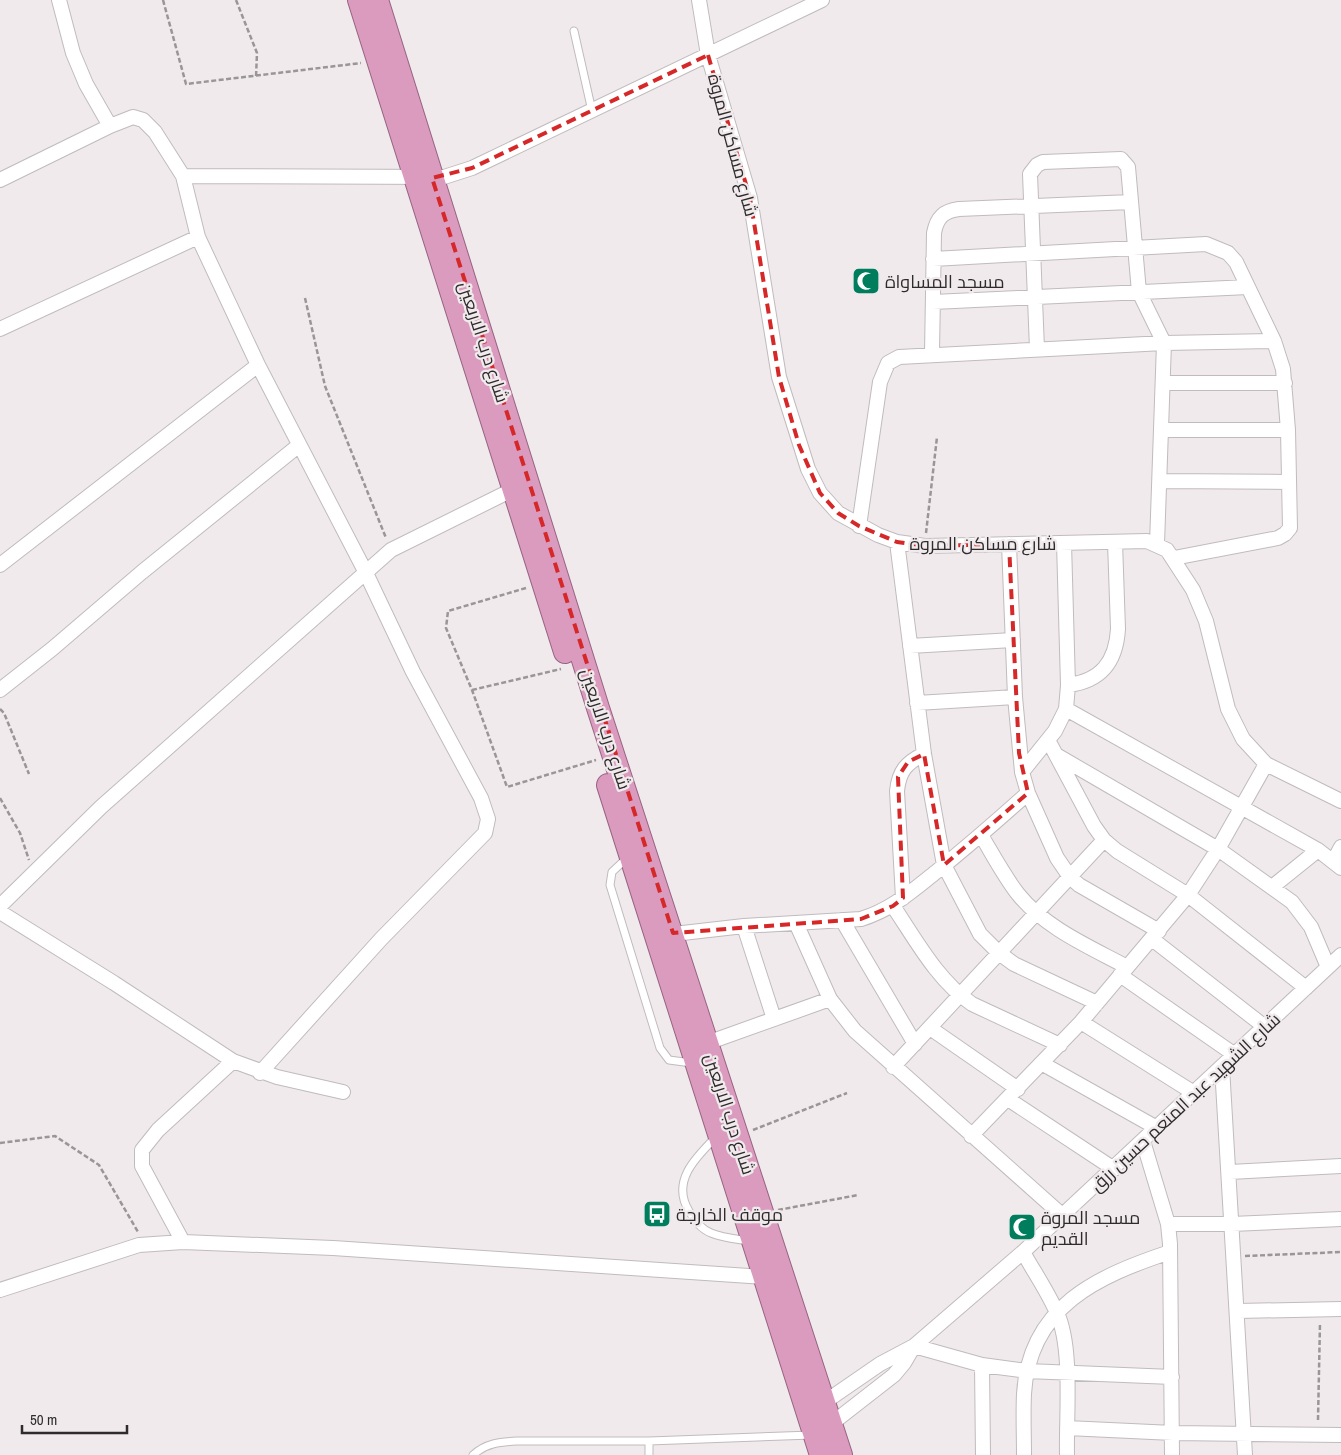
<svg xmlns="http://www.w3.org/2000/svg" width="1341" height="1455" font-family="'Archivo Narrow',Cairo,sans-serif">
  <rect width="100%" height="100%" fill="#f0eaed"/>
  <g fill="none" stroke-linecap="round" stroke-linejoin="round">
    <defs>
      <path id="service" d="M574 31 592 111
        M628 857 612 872 610 885 660 1048 669 1060 692 1063
        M715 1138C695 1158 671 1182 689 1211 695 1221 701 1229 711 1233 723 1238 737 1239 749 1241
        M649 1441V1455
        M473 1455C486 1443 500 1442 517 1441H649L812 1435"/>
      <path id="minor" d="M699 0 708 55 750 198 779 377 808 469 820 493 838 513 878 535 897 542 925 546 1147 541 1167 550 1193 590 1206 621 1228 709 1243 739 1266 764 1341 801
        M110 126 133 117 143 120 155 132 183 176 198 237 258 365 365 571 413 672 481 798 488 819 485 833 381 939 260 1073
        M183 176 444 177 472 168 822 0
        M0 180 110 126 86 84 73 53 59 0
        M933 259 1206 244 1228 253 1236 262 1274 341 1283 369 1288 430 1290 528 1285 534 1278 538 1174 558
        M933 302 1248 287
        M0 329 198 237
        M1037 349 1030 174 1037 165 1043 162 1121 159 1128 167 1139 292 1164 343 1157 544
        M932 353 934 233C937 217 944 211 959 209L1131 202
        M1163 383H1285
        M1161 430H1288
        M1160 481 1289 482
        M859 526 880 382 888 363 899 357 1164 343 1274 341
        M897 542 924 754 944 865 980 934 999 953 1014 964 1097 1003
        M1009 544 1015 697 1022 772 1028 793 1057 858 1070 877 1079 885 1159 931
        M0 565 258 365
        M910 646 1013 640
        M1068 685C1101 681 1116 662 1118 629L1115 542
        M0 690 52 649 142 572 298 446
        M917 703 1015 697
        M1066 709 1318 850 1341 868
        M1048 740 1094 826 1104 840 1117 851 1188 895 1306 988
        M1058 756 1218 849 1292 902 1311 927 1328 967
        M1022 772 1055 731 1066 709 1068 685 1064 543
        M981 835C993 855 1004 876 1018 894 1045 928 1090 947 1127 967
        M1334 860 1341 847
        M1272 887 1318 850
        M903 898 897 791C899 771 906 763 924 754
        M0 906 101 807 391 550 514 489
        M893 906C916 940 937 980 972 1004L1060 1045
        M0 912 114 983 233 1061 277 1077 343 1092
        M842 920 915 1044
        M796 923 830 999 855 1031 1063 1216
        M744 926 774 1019
        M665 935 744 926 861 919C891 910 912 891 936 872 968 846 998 820 1028 793
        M1152 939 1265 1027
        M1120 975 1235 1055
        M1081 1022 1194 1093
        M930 1028 1018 1089
        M707 1043 830 999
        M1043 1064 1157 1128
        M893 1067 1104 840
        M1222 1067 1245 1455
        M1008 1099 1114 1169
        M971 1136 1081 1022 1188 895 1218 849 1266 764
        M1143 1141 1168 1224 1170 1244 1172 1455
        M1230 1172 1341 1166
        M1168 1224H1232L1341 1219
        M183 1242 142 1166V1150L158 1130 233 1061
        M1023 1252C1034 1272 1048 1292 1057 1313 1073 1348 1066 1416 1067 1455
        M0 1290 139 1245 183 1242 333 1248 765 1277
        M1238 1311 1341 1309
        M914 1346 982 1365 1027 1371 1172 1377
        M982 1365 983 1455
        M819 1406 880 1364 914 1346 1023 1252 1341 955
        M826 1428 894 1375 904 1363 914 1346
        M1067 1428 1173 1433 1341 1435
        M1024 1455C1024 1435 1023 1414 1024 1394 1029 1306 1098 1276 1170 1252"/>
      <path id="trunk" d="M359 0 565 652
        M377 0 598 708 841 1455
        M608 785 821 1455"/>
    </defs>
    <use href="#service" stroke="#c0bbbd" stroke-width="9"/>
    <use href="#minor" stroke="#c0bbbd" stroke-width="16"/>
    <use href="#trunk" stroke="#976480" stroke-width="24"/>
    <path stroke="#9a9597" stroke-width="2.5" stroke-dasharray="5 2.5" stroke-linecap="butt" d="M163 0 186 84 361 63
      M236 0 257 53 256 77
      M305 298 325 386 386 538
      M926 533 937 437
      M526 588 448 611 446 628 472 690 507 787 596 760
      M472 690 561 669
      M0 709 4 713 29 774
      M0 798 20 833 29 860
      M753 1130 847 1093
      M0 1143 55 1136 99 1165 138 1232
      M778 1210 858 1195
      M1245 1256 1341 1252
      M1318 1420 1320 1323"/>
    <use href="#service" stroke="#fff" stroke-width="7"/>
    <use href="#minor" stroke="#fff" stroke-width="14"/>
    <use href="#trunk" stroke="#da9bbe" stroke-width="22"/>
  </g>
  <path fill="none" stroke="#d62828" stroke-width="4" stroke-dasharray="10 6" stroke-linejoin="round" d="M708 55 750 198 779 377 799 445 820 493 838 513 859 526 897 542 925 546 1009 544 1019 753 1028 793 944 865 924 754 908 762 898 777 903 898 893 906 861 919 673 933 432 178 472 168Z"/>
  <defs>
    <symbol id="mosque-square" viewBox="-11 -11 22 22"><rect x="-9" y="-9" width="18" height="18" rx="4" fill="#007d5c" stroke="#f0eaed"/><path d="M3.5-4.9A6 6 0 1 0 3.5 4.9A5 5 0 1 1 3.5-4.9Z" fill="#fff"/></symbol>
    <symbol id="bus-square" viewBox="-11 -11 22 22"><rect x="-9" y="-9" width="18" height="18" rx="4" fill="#007d5c" stroke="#f0eaed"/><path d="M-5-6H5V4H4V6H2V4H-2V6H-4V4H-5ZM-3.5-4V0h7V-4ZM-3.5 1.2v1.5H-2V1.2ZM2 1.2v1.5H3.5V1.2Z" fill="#fff"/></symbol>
  </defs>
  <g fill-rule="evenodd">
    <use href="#mosque-square" x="850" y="265" width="32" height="32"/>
    <use href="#bus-square" x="641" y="1198" width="32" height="32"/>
    <use href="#mosque-square" x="1006" y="1211" width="32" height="32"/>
  </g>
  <g text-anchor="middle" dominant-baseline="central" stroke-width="4.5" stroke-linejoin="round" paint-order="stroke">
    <g font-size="18" fill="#2e2b2c" stroke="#f0eaed">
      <text transform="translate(733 145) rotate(75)">شارع مساكن المروة</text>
      <text transform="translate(484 342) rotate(72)">شارع درب الاربعين</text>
      <text x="983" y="543">شارع مساكن المروة</text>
      <text transform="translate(606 729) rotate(72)">شارع درب الاربعين</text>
      <text transform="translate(1185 1102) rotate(-43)">شارع الشهيد عبد المنعم حسين رزق</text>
      <text transform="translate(730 1114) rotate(72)">شارع درب الاربعين</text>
    </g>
    <g font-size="18" fill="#2e2b2c" stroke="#f0eaed" text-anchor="start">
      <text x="885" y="281">مسجد المساواة</text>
      <text x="676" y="1214">موقف الخارجة</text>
      <text x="1041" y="1217">مسجد المروة<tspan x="1041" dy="21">القديم</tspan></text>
    </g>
  </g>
  <path d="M22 1425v8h105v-8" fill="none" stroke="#2e2b2c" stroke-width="2.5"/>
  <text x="30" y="1425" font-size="15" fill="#2e2b2c" stroke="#f0eaed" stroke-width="4" paint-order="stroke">50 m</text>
</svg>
